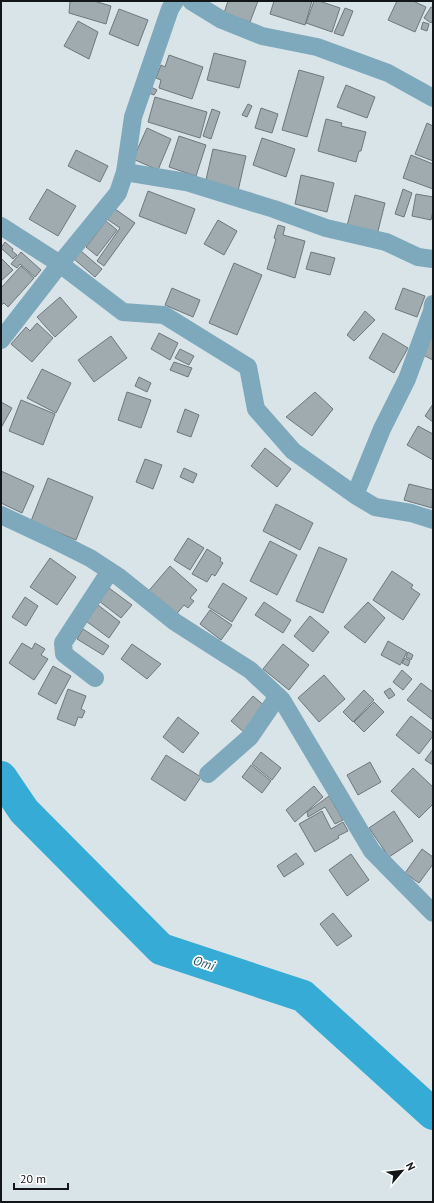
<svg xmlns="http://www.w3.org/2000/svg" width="434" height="1203" font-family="'PT Sans',sans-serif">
  <rect width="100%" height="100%" fill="#d9e4e9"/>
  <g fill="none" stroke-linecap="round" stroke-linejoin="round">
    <path stroke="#36abd5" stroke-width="32" d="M1 777 24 811 161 949 303 996 433 1114"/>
  </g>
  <path fill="#a0abaf" stroke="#6e787c" d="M70 1H94L111 6 106 24 69 13Z
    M228 1H258L250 22 224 13Z
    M274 1H312L305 25 270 14Z
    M314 1H319L340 8 332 32 306 23Z
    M397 1H413L426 7 415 32 388 20Z
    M431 7 433 8V20L431 23 424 18Z
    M345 8 353 11 343 36 334 33Z
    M119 9 148 20 138 46 109 34Z
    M78 21 98 32 89 59 64 46Z
    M423 22 429 24 427 31 421 29Z
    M214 53 246 61 239 88 207 80Z
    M169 55 203 67 192 99 159 88 161 80 156 78 161 65 165 67Z
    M299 70 324 77 307 137 282 130Z
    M346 85 375 97 367 118 337 107Z
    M149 86 157 90 154 95 146 92Z
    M155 97 207 112 200 138 148 122Z
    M248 104 252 106 247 117 242 115Z
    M261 108 278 114 272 133 255 128Z
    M212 109 220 112 211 139 203 136Z
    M326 119 342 123 341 126 366 132 361 151H359L356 162 318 151Z
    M427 123 433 126V161L415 154Z
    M147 128 171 139 158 170 133 159Z
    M179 136 206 145 196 176 169 167Z
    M262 138 295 149 286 177 253 165Z
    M213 149 246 156 238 191 205 184Z
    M76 150 108 166 100 182 68 166Z
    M411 155 433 164V189L403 178Z
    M301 175 334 183 327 212 295 204Z
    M47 189 76 206 58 236 29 219Z
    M403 189 412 193 404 217 395 214Z
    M148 191 195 209 186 234 139 216Z
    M416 194 433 197V211L431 220 412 216Z
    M355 195 385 203 377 235 347 226Z
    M115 209 135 223 104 266 97 261 120 228 107 219Z
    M218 220 237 231 224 255 204 244Z
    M106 221 117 230 97 256 86 247Z
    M278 225 285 227 283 235 305 241 295 278 267 269 276 239 274 238Z
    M5 242 13 249 12 251 17 255 13 259 1 248Z
    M81 251 102 269 95 277 74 259Z
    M21 252 41 270 35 277 20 264 17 268 11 264Z
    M311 252 335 258 330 275 306 269Z
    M1 258 13 270 1 281Z
    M234 263 262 275 237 335 209 323Z
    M21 266 34 278 8 307 4 303 1 305V288Z
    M172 288 200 300 193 317 165 305Z
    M403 288 425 296 417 317 395 309Z
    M60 297 77 317 55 337 37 317Z
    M365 311 375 320 354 341 347 335Z
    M37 323 53 338 32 362 11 344 26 327 30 331Z
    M159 333 178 343 170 360 151 349Z
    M383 333 408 348 394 373 369 358Z
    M433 333V360L423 355Z
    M111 336 127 358 94 382 78 360Z
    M180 349 194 356 189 365 175 358Z
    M174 362 192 368 188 377 170 370Z
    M42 369 71 383 56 413 27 398Z
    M139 377 151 383 147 392 135 386Z
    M127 392 151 400 141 428 118 420Z
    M315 392 333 409 312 436 286 417Z
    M21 400 55 414 43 445 9 431Z
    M1 402 12 408 1 428Z
    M433 404V422L425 416Z
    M185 409 199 415 191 437 177 432Z
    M418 426 433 434V460L407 445Z
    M265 448 291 469 277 487 251 466Z
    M145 459 162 465 153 489 136 482Z
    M184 468 197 474 193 483 180 477Z
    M1 471 34 486 22 513 1 503Z
    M48 478 93 497 76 540 31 521Z
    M409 484 433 490 432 508 404 500Z
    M276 504 313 523 300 550 263 531Z
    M188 538 204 548 190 570 174 560Z
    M270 541 297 555 277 595 250 581Z
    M319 547 347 559 323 613 296 601Z
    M207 549 221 558 220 561 223 563 215 576 212 574 207 582 192 574Z
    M50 558 76 577 57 605 30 587Z
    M170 566 197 590 190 598 194 601 188 608 184 605 174 617 146 594Z
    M392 571 413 585 411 588 420 594 403 620 373 600Z
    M223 583 247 598 232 622 208 607Z
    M109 588 132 605 121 618 99 601Z
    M25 597 38 606 26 626 12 617Z
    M264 602 291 620 283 633 255 615Z
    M368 602 385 618 365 643 344 627Z
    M98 605 120 622 109 638 86 621Z
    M210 610 232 625 221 640 200 624Z
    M310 616 329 632 313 652 294 636Z
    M83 629 109 646 103 655 77 639Z
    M388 641 407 652 400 665 381 655Z
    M22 643 32 649 35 643 45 649 41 655 48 659 34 680 9 663Z
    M132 644 161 664 147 679 121 659Z
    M283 644 309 665 289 690 263 669Z
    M408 652 413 655 411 660 406 657Z
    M405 658 410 661 408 666 402 663Z
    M53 666 71 676 56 704 38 694Z
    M402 670 412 679 403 690 393 682Z
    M324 675 345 699 319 722 298 698Z
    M421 683 433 692V720L407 700Z
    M390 688 395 695 389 699 384 692Z
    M68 689 86 696 81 709 85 711 82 718 78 717 75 726 57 719Z
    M364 690 374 700 353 722 343 712Z
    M253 696 267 708 245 733 231 721Z
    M374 702 384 712 364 732 354 722Z
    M411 716 433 733V736L419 754 396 735Z
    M178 717 199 733 183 753 163 737Z
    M433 749V765L425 760Z
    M261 752 281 768 272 780 252 764Z
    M166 755 201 777 185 801 151 779Z
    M370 762 381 782 358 795 347 775Z
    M251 765 271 781 262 793 242 777Z
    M413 768 433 787V804L419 818 391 791Z
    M314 786 323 797 295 822 286 810Z
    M329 796 343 820 335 824 325 807 308 817 307 812Z
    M322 811 331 829 343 822 348 831 338 836 339 838 315 852 299 824Z
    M394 811 413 841 389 857 369 828Z
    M422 849 433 857V864L419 883 405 873Z
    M296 853 304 864 284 877 277 866Z
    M351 854 369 880 347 896 329 870Z
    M333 913 352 936 337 946 320 924Z"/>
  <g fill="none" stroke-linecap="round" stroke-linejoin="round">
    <path stroke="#7ea8bb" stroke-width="18" d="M191 1 222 20 262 36 317 47 388 73 433 98
      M125 172 186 182 274 209 326 228 386 242 418 257 433 259
      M1 226 60 264 123 312 164 315 248 367 256 409 293 451 355 495 375 507 411 513 433 520
      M1 340 60 264 118 193 125 172 133 117 170 9 175 1
      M355 495 382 429 407 379 432 311 433 304
      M1 515 48 537 90 558 119 577 175 622 250 670 282 700 372 851 433 913
      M95 678 64 654 63 643 110 571
      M208 774 250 737 278 696"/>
  </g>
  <g text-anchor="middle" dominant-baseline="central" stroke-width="3.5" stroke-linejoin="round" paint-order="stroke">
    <g font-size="13" font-style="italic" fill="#245365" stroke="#fff">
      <text transform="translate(204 963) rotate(18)">Omi</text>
    </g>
  </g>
  <rect width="434" height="1203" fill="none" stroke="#121618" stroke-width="4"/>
  <g transform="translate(402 1171) rotate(62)" stroke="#ffffff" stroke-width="3" paint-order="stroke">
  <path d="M0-3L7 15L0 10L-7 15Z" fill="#121618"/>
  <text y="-6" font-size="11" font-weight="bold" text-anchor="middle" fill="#121618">N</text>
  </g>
  <path d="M14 1183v6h54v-6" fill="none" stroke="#121618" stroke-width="2"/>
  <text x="20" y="1183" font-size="12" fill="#121618" stroke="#ffffff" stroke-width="3" paint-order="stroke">20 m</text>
</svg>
